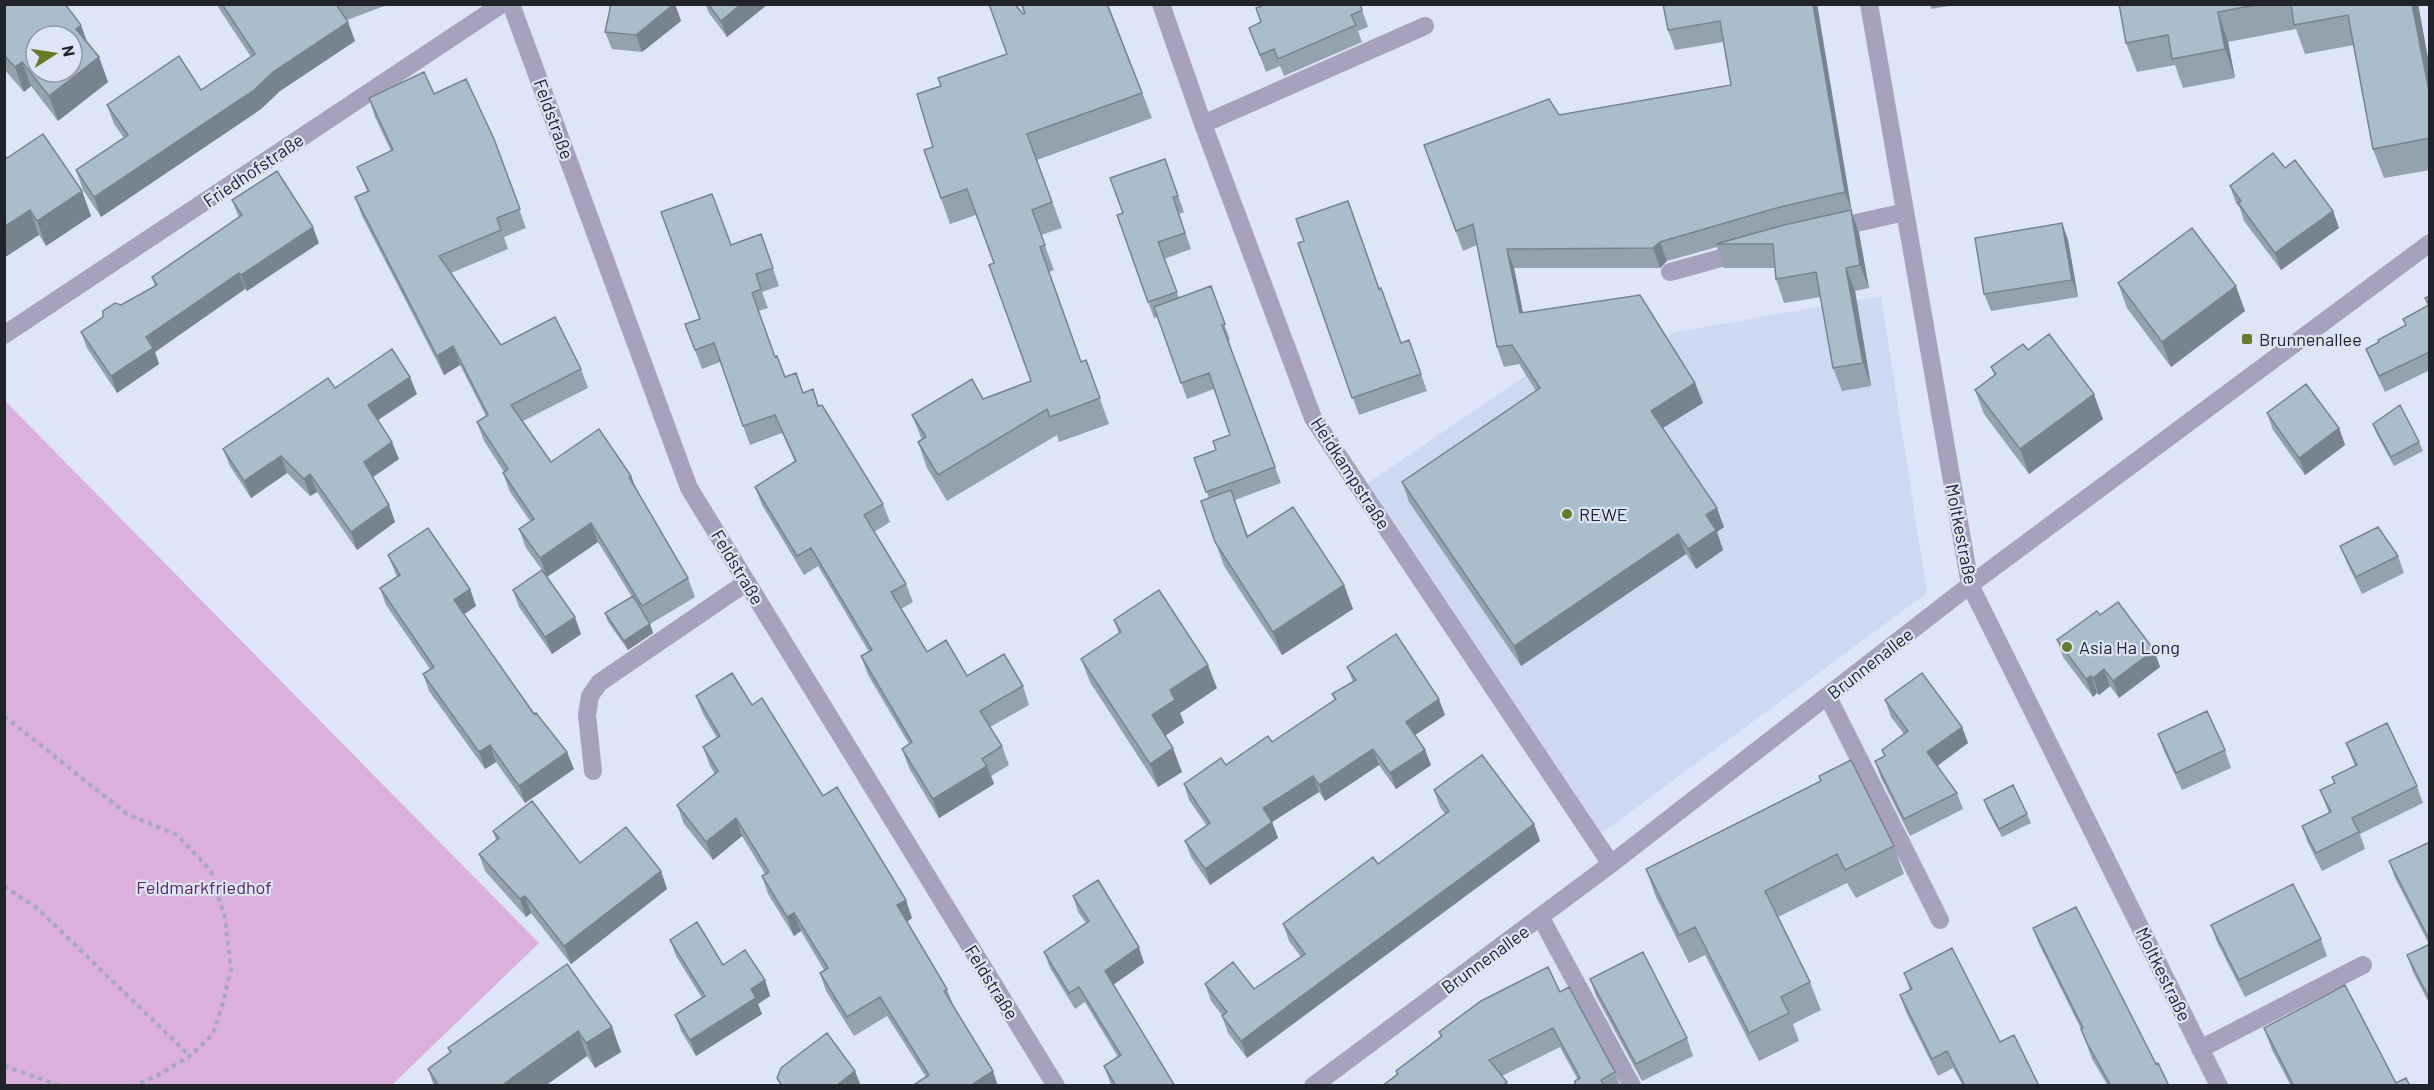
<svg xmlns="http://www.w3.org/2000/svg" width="2434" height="1090" font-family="Barlow,sans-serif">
  <rect width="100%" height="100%" fill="#dde5f8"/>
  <path fill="#cdd8f2" d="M1881 296 1927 593 1602 833 1368 483 1534 370 1652 346 1675 332Z"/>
  <path fill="#dbb0dd" d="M4 400 539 943 392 1085H5Z"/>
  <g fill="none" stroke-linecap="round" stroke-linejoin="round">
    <path stroke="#a3aab9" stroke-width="4" stroke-dasharray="4.5 4.5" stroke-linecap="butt" d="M4 716 127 814 177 835 211 871 225 919 231 969 223 1003 213 1034 190 1056 155 1077 133 1086
      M4 886 38 909 190 1056
      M4 1066 61 1086"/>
    <path stroke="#a7a2bb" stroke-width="18" d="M511 4 689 488 1056 1086
      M1161 4 1203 124 1313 418 1611 864
      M1869 4 1970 585 2219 1086
      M1203 124 1425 26
      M1834 228 1905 212
      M1670 272 1743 252
      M4 335 502 4
      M1828 697 1940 920
      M593 771 587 715 590 696 599 683 747 582
      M1541 918 1632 1086
      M2200 1049 2363 965
      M1313 1086 1611 864 1970 585 2430 243"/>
  </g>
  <path fill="#92a3ae" d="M4 4H69L67 7 87 43 99 57 108 82 58 121 31 86 24 92 4 69Z
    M216 4H390L347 20 355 41 280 91 261 109 101 217 83 190 76 170 124 138 114 124 107 105 201 90 251 57Z
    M608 4H675L681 21 642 52 612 49 605 32 610 9Z
    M705 4H768L727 37 709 13Z
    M1020 4H1108L1152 118 1037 160 1062 228 1041 235 1054 270 1049 272 1081 362 1086 360 1109 424 1059 442 1057 435 947 501 927 468 918 442 922 440 912 415 983 399 1031 381 994 263 976 215 950 224 924 150 933 147 941 86 1007 54 1024 14Z
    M1360 4 1368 27 1358 31 1362 42 1284 76 1280 66 1266 72 1249 28 1261 22 1256 8 1262 6Z
    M1663 4H1817L1851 212 1859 233 1869 288 1855 291 1871 386 1842 391 1833 368 1821 297 1784 303 1776 279 1775 268H1724L1717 247 1667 261 1660 268H1514L1523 313 1695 383 1703 403 1662 428 1724 527 1717 532 1723 550 1696 569 1686 554 1521 666 1409 502 1402 482 1536 391 1519 364 1504 367 1497 347 1477 245 1463 251 1424 145 1559 115 1731 85 1723 42 1675 50 1668 30Z
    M1930 4H1960L1931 9Z
    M2119 4H2418L2430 69V170L2384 178 2373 149 2354 45 2305 54 2296 29 2228 42 2235 78 2183 88 2175 65 2137 72 2126 43Z
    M434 94 494 139 526 228 504 237 508 249 451 273 501 345 581 369 588 388 523 421 551 462 631 476 637 490 688 578 695 597 650 624 653 633 628 650 608 622 605 613 632 597 598 542 547 577 581 634 552 654 519 607 513 590 542 570 526 548 519 529 530 521 510 492 503 473 504 472 484 441 477 422 486 416 460 365 444 375 362 216 355 197 367 191 357 167 391 151 375 117 369 98Z
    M7 158 82 191 91 216 46 246 39 235Z
    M1165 159 1184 212 1179 214 1191 249 1164 259 1179 298 1211 286 1230 340 1228 341 1281 483 1235 500 1248 536 1344 585 1353 609 1282 655 1224 566 1201 501 1209 498 1194 458 1216 450 1230 435 1214 389 1187 399 1158 317 1154 318 1117 215 1123 213Z
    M2285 168 2333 211 2339 228 2281 270 2244 221 2240 208 2236 203 2230 186Z
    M232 200 319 243 247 291 245 289 155 352 159 364 117 393 87 348 81 332 121 305 155 286 152 277 239 218Z
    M2062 223 2068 240 2078 297 1991 311 1984 294Z
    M761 234 779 286 762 292 768 308 758 311 775 357 785 377 803 393 813 389 819 406 883 504 890 522 874 532 906 584 913 602 901 609 927 652 967 676 1023 686 1029 705 990 727 1002 746 1009 765 991 776 994 784 939 818 909 768 902 749 909 744 868 675 861 656 869 652 818 566 804 575 762 505 755 487 795 462 782 433 750 445 720 362 702 369 685 324 700 319 731 245Z
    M1298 243 1379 289 1401 343 1409 340 1427 391 1359 415Z
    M2118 283 2245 311 2171 367 2127 308Z
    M2430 296V370L2385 392 2372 364 2366 349 2379 342 2406 325 2403 319 2428 306 2425 298Z
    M2028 350 2103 419 2029 474 1984 414 1975 390 1994 375 1991 367Z
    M335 388 417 394 378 420 399 459 373 477 389 505 395 522 357 550 317 492 310 496 287 473 251 498 230 466 223 449Z
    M2267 413 2339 428 2345 445 2305 475 2273 430Z
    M2373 424 2419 442 2423 451 2394 466 2376 433Z
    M2340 546 2398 556 2404 573 2362 594 2347 563Z
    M388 555 470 589 476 606 464 614 574 769 525 803 496 762 485 769 429 691 423 674 430 669 386 605 380 588 397 577Z
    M2100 615 2154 650 2160 667 2119 698 2110 686 2099 695 2097 693 2093 697 2063 657 2057 640Z
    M1114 620 1217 688 1180 713 1184 723 1165 736 1182 772 1158 787 1090 682 1081 659 1119 634Z
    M1347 667 1445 715 1415 735 1425 750 1431 765 1396 789 1379 765 1325 801 1319 792 1272 822 1278 838 1210 885 1191 857 1185 841 1207 826 1189 800 1184 784 1226 765 1272 742 1334 700 1332 694 1353 682Z
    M696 696 752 705 823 796 912 918 907 922 947 989 954 1007 993 1071 926 1077 887 1016 854 1036 826 991 820 973 824 970 801 931 794 936 768 894 762 876 765 874 742 836 713 860 684 824 677 805 715 774 710 766 703 747 717 738 703 714Z
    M1885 700 1962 727 1968 743 1937 766 1957 793 1963 809 1910 836 1881 778 1875 761 1885 756 1882 750 1904 734 1891 717Z
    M2158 734 2225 750 2231 768 2182 790 2164 751Z
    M2346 743 2417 786 2423 803 2360 834 2365 849 2322 871 2308 843 2302 826 2329 813 2320 790 2334 783 2332 777 2355 766Z
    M1819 776 1894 846 1904 874 1856 898 1847 883 1778 917 1810 982 1821 1010 1793 1024 1799 1041 1759 1061 1705 955 1689 963 1656 897 1646 869 1820 781Z
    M1434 790 1534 824 1540 841 1247 1058 1228 1033 1222 1016V1015L1211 1001 1205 984 1254 989 1301 957 1289 941 1283 924 1378 864 1445 814 1440 807Z
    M1984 800 2027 814 2031 823 2002 837 1987 809Z
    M493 831 580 863 661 871 667 889 571 964 531 913 526 917 485 871 479 854 496 840Z
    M2430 842V1005L2413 972 2407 955 2429 944 2395 878 2389 861Z
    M1073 896 1144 963 1113 985 1175 1086H1112L1110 1082 1104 1066 1118 1057 1085 1002 1075 1009 1050 968 1044 952 1086 923 1078 912Z
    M2211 925 2321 939 2327 956 2245 997 2217 942Z
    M2033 928 2156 1064 2169 1086H2108L2092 1059 2081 1029 2039 944Z
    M670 940 723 965 765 980 770 996 758 1004 762 1014 696 1056 681 1031 675 1015 702 998 676 956Z
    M1904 973 2000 1042 2039 1086H1963L1953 1068 1938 1076 1906 1012 1900 995 1910 990Z
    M1590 979 1687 1038 1693 1056 1642 1081 1596 996Z
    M1560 992 1615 1072 1620 1086H1575L1578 1080 1560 1047 1502 1076 1507 1082 1508 1086H1382L1397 1074 1396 1071 1441 1037 1439 1032Z
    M612 1027 621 1052 595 1068 587 1056 545 1086H434L428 1069 450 1053 448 1048Z
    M2264 1028 2396 1083 2410 1086H2291L2272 1050Z"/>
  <path fill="#77848d" d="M674 4H675L681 21 642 52 636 35Z
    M741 4H768L727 37 721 21Z
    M1813 4H1817L1852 212 1845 192Z
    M2412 4H2418L2430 69V96Z
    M2218 12 2228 42 2235 78 2225 49Z
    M348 22 355 41 280 91 261 109 101 217 94 197 273 72Z
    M81 25 90 50 76 29Z
    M99 57 108 82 58 121 49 96Z
    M22 62 31 86 24 92 15 67Z
    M82 191 91 216 46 246 37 221Z
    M30 210 39 235 4 258V227Z
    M1851 210 1859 233 1869 288 1860 265Z
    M2333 211 2339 228 2281 270 2275 253Z
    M2062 223 2068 240 2078 297 2072 280Z
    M313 227 319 243 247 291 241 275Z
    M1660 242 1667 261 1660 268 1653 248Z
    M1507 249 1514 268 1527 333 1520 313Z
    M1846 268 1855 291 1871 386 1863 363Z
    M239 273 245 289 155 352 159 364 117 393 111 376 146 337Z
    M2236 286 2245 311 2171 367 2162 342Z
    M453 346 460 365 444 375 437 356Z
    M410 377 417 394 375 422 368 405Z
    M1695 383 1703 403 1658 431 1651 411Z
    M2094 394 2103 419 2029 474 2020 449Z
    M2339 428 2345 445 2305 475 2299 458Z
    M392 442 399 459 370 479 364 462Z
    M281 456 287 473 251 498 244 481Z
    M310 474 317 492 310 496 304 479Z
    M631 476 638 495 629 477Z
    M389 505 395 522 357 550 351 532Z
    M1717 508 1724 527 1717 532 1723 550 1696 569 1688 549 1706 515Z
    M591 523 598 542 547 577 540 558Z
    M1678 534 1686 554 1521 666 1514 646Z
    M1344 585 1353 609 1282 655 1273 632Z
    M470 589 476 606 460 617 454 600Z
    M575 617 581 634 552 654 545 637Z
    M650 624 653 633 628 650 624 641Z
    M2154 650 2160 667 2119 698 2113 681Z
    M1208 665 1217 688 1180 713 1184 723 1160 739 1152 715 1170 690Z
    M2104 669 2110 686 2099 695 2093 678Z
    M2091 676 2097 693 2093 697 2086 679Z
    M1439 699 1445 715 1412 737 1406 722Z
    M1962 727 1968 743 1933 769 1927 752Z
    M490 745 496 762 485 769 479 752Z
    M1173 748 1182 772 1158 787 1150 764Z
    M1373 749 1379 765 1325 801 1319 785Z
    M1425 750 1431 765 1396 789 1390 773Z
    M567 752 574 769 525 803 519 786Z
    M987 766 994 784 939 818 933 799Z
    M1313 776 1319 792 1269 824 1263 808Z
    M736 818 742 836 713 860 706 842Z
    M1272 822 1278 838 1210 885 1205 869Z
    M1534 824 1540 841 1247 1058 1241 1041Z
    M661 871 667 889 571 964 564 946Z
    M525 896 531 913 526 917 520 899Z
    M906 900 912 918 903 924 897 905Z
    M794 913 801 931 794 936 787 917Z
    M1139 947 1144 963 1110 987 1105 971Z
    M765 980 770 996 758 1004 762 1014 696 1056 690 1040 751 989Z
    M612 1027 621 1052 595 1068 586 1043Z
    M578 1031 587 1056 545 1086H501Z
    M855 1071 861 1086H836Z
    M993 1071 998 1086H970Z"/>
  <path fill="#aabdca" stroke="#77848d" stroke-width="1.5" fill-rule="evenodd" d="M4 4H65L81 25 76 29 99 57 49 96 22 62 15 67 4 55ZM36 36H72V72H36Z
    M222 4H336L348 22 273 72 254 90 94 197 76 170 128 135 107 105 179 56 201 90 255 54Z
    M611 4H674L636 35 605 32Z
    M708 4H741L721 21Z
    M989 4H1015L1023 14 1025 13 1022 4H1107L1142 93 1027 134 1052 202 1032 210 1045 245 1040 247 1081 362 1086 360 1100 398 1050 417 1047 409 938 475 918 442 926 437 912 415 972 379 983 399 1031 381 989 265 994 263 967 189 941 198 924 150 933 147 917 94 941 86 938 78 1007 54Z
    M1262 4H1360L1362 10 1351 15 1356 25 1278 59 1274 49 1260 55 1249 28 1261 22 1256 8 1262 6Z
    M1663 4H1813L1845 192 1780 207 1660 242 1653 248 1507 249 1520 313 1640 295 1695 383 1651 411 1717 508 1706 515 1716 530 1688 549 1678 534 1514 646 1402 482 1540 388 1512 345 1497 347 1473 224 1456 231 1424 145 1549 99 1559 115 1731 85 1720 21 1668 30Z
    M2119 4H2260L2218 12 2225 49 2172 59 2168 35 2126 43Z
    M2291 4H2412L2430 96V138L2373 149 2348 15 2294 25Z
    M424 72 434 94 466 79 494 139 520 209 497 218 501 230 439 256 501 345 555 317 581 369 511 405 551 462 599 429 631 476 629 477 688 578 642 606 591 523 540 558 519 529 534 519 503 473 508 469 477 422 488 415 453 346 437 356 355 197 369 191 357 167 393 150 369 98Z
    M43 134 82 191 37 221 30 210 4 227V155L7 158Z
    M2273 153 2285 168 2295 160 2333 211 2275 253 2238 203 2241 201 2230 186Z
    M1165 159 1178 196 1173 197 1185 233 1158 242 1177 292 1148 302 1117 215 1123 213 1110 178Z
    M277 171 313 227 241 275 239 273 146 337 153 348 111 376 81 332 103 317V311L115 303 121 305 157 285 152 277 242 215 232 200Z
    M712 194 731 245 761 234 773 268 756 274 761 289 752 293 775 357 777 356 785 377 796 373 803 393 813 389 818 406 822 405 883 504 864 515 906 584 891 592 927 652 946 640 967 676 1004 654 1023 686 980 711 1002 746 982 759 987 766 933 799 902 749 912 742 861 656 872 650 811 548 797 556 755 487 796 461 775 415 743 426 714 343 695 350 685 324 700 319 661 212Z
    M1348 201 1379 289 1381 288 1401 343 1409 340 1421 374 1352 398 1298 243 1304 241 1296 219Z
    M1851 210 1860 265 1846 268 1863 363 1833 368 1816 272 1776 279 1773 244H1716L1784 225Z
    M2062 223 2072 280 1984 294 1975 238Z
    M2192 228 2236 286 2162 342 2118 283Z
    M1211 286 1225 324 1222 325 1275 467 1206 492 1194 458 1216 450 1213 441 1230 435 1209 373 1181 383 1154 307Z
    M2430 296V352L2379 376 2366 349 2379 342 2378 340 2406 325 2403 319 2429 305 2425 298Z
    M2049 334 2094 394 2020 449 1975 390 1996 374 1991 367 2023 344 2028 350Z
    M392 349 410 377 368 405 392 442 364 462 389 505 351 532 310 474 304 479 281 456 244 481 223 449 328 378 335 388Z
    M2306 384 2339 428 2299 458 2267 413Z
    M2400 405 2419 442 2391 457 2373 424Z
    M1231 490 1247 537 1293 507 1344 585 1273 632 1215 542 1201 501Z
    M2378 527 2398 556 2356 577 2340 546Z
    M428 528 470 589 454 600 534 714 536 713 567 752 519 786 490 745 479 752 423 674 434 667 380 588 400 575 388 555Z
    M542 570 575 617 545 637 513 590Z
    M1159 590 1208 665 1170 690 1175 700 1152 715 1173 748 1150 764 1081 659 1121 632 1114 620Z
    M633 596 650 624 624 641 605 613Z
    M2118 602 2154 650 2113 681 2104 669 2093 678 2091 676 2086 679 2057 640 2097 611 2100 615Z
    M1396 634 1439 699 1406 722 1425 750 1390 773 1373 749 1319 785 1313 776 1263 808 1272 822 1205 869 1185 841 1210 823 1184 784 1221 758 1226 765 1268 736 1272 742 1336 699 1332 694 1356 680 1347 667Z
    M732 673 752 705 762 698 823 796 837 787 906 900 897 905 947 989 944 991 993 1071 970 1086H912L929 1075 880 997 847 1017 820 973 828 968 794 913 787 917 762 876 769 872 736 818 706 842 677 805 718 771 703 747 720 736 696 696Z
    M1922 673 1962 727 1927 752 1957 793 1904 819 1875 761 1885 756 1882 750 1908 731 1885 700Z
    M2207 711 2225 750 2176 773 2158 734Z
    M2387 723 2417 786 2352 818 2359 832 2316 853 2302 826 2331 812 2320 790 2335 783 2332 777 2357 765 2346 743Z
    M1482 755 1534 824 1241 1041 1222 1016 1227 1012 1205 984 1233 962 1254 989 1305 954 1283 924 1373 857 1378 864 1449 811 1434 790Z
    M1851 760 1894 846 1845 870 1837 854 1765 891 1810 982 1781 997 1789 1013 1749 1033 1695 927 1679 935 1646 869 1821 781 1819 776Z
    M2013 785 2027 814 1999 829 1984 800Z
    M532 801 580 863 626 827 661 871 564 946 525 896 520 899 479 854 499 838 493 831Z
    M2430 842V941L2389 861Z
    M1098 880 1139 947 1105 971 1175 1086H1116L1104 1066 1121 1055 1079 987 1069 993 1044 952 1089 921 1073 896Z
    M2293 884 2321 939 2239 980 2211 925Z
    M2076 907 2156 1064 2158 1063 2169 1086H2111L2087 1043 2081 1029 2083 1028 2033 928Z
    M697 922 723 965 745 950 765 980 751 989 756 998 690 1040 675 1015 705 996 670 940Z
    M2430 944V1000L2407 955Z
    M1952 948 2000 1042 2014 1035 2039 1086H1965L1947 1051 1932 1059 1900 995 1912 989 1904 973Z
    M1643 952 1687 1038 1636 1064 1590 979Z
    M567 964 612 1027 586 1043 578 1031 501 1086H439L428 1069 451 1052 448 1048Z
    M1548 967 1560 992 1569 987 1615 1072 1601 1080 1604 1086H1575V1081L1580 1078 1553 1028 1489 1060 1507 1082 1501 1086H1382L1398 1074 1396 1071 1442 1036 1439 1032 1481 1001Z
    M2345 985 2396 1083 2406 1078 2410 1086H2294L2264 1028Z
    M827 1033 855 1071 836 1086H782L777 1078 781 1068Z"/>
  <g fill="#687928" stroke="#dde5f8" stroke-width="2">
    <rect x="2241" y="333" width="12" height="12" rx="3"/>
    <circle cx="1567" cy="514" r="6"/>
    <circle cx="2067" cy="647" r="6"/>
  </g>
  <g text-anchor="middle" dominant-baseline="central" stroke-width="4.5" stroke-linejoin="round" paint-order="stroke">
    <g font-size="18" fill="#20232a" stroke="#dde5f8">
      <text transform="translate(554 119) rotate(70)">Feldstraße</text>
      <text transform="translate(253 170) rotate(-34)">Friedhofstraße</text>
      <text transform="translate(1351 473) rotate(57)">Heidkampstraße</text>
      <text transform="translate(1962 534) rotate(79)">Moltkestraße</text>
      <text transform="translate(738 567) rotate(59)">Feldstraße</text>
      <text transform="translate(1870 663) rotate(-38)">Brunnenallee</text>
      <text transform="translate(1485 959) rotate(-36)">Brunnenallee</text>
      <text transform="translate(2164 974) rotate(64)">Moltkestraße</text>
      <text transform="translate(992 982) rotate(58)">Feldstraße</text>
    </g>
    <g font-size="18" fill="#20232a" stroke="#dde5f8" text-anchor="start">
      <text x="2259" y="339">Brunnenallee</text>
      <text x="1579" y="514">REWE</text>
      <text x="2079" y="647">Asia Ha Long</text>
    </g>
    <g font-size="18" fill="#5b265e" stroke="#dde5f8">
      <text x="204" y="887">Feldmarkfriedhof</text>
    </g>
  </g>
  <rect width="2434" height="1090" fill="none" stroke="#20232a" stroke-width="12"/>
  <g transform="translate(54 54) rotate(78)"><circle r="28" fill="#dde5f8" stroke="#9197a6" stroke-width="1.5"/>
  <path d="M0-4.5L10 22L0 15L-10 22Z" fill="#687928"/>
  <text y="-9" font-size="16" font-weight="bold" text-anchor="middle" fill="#20232a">N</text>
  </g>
</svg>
